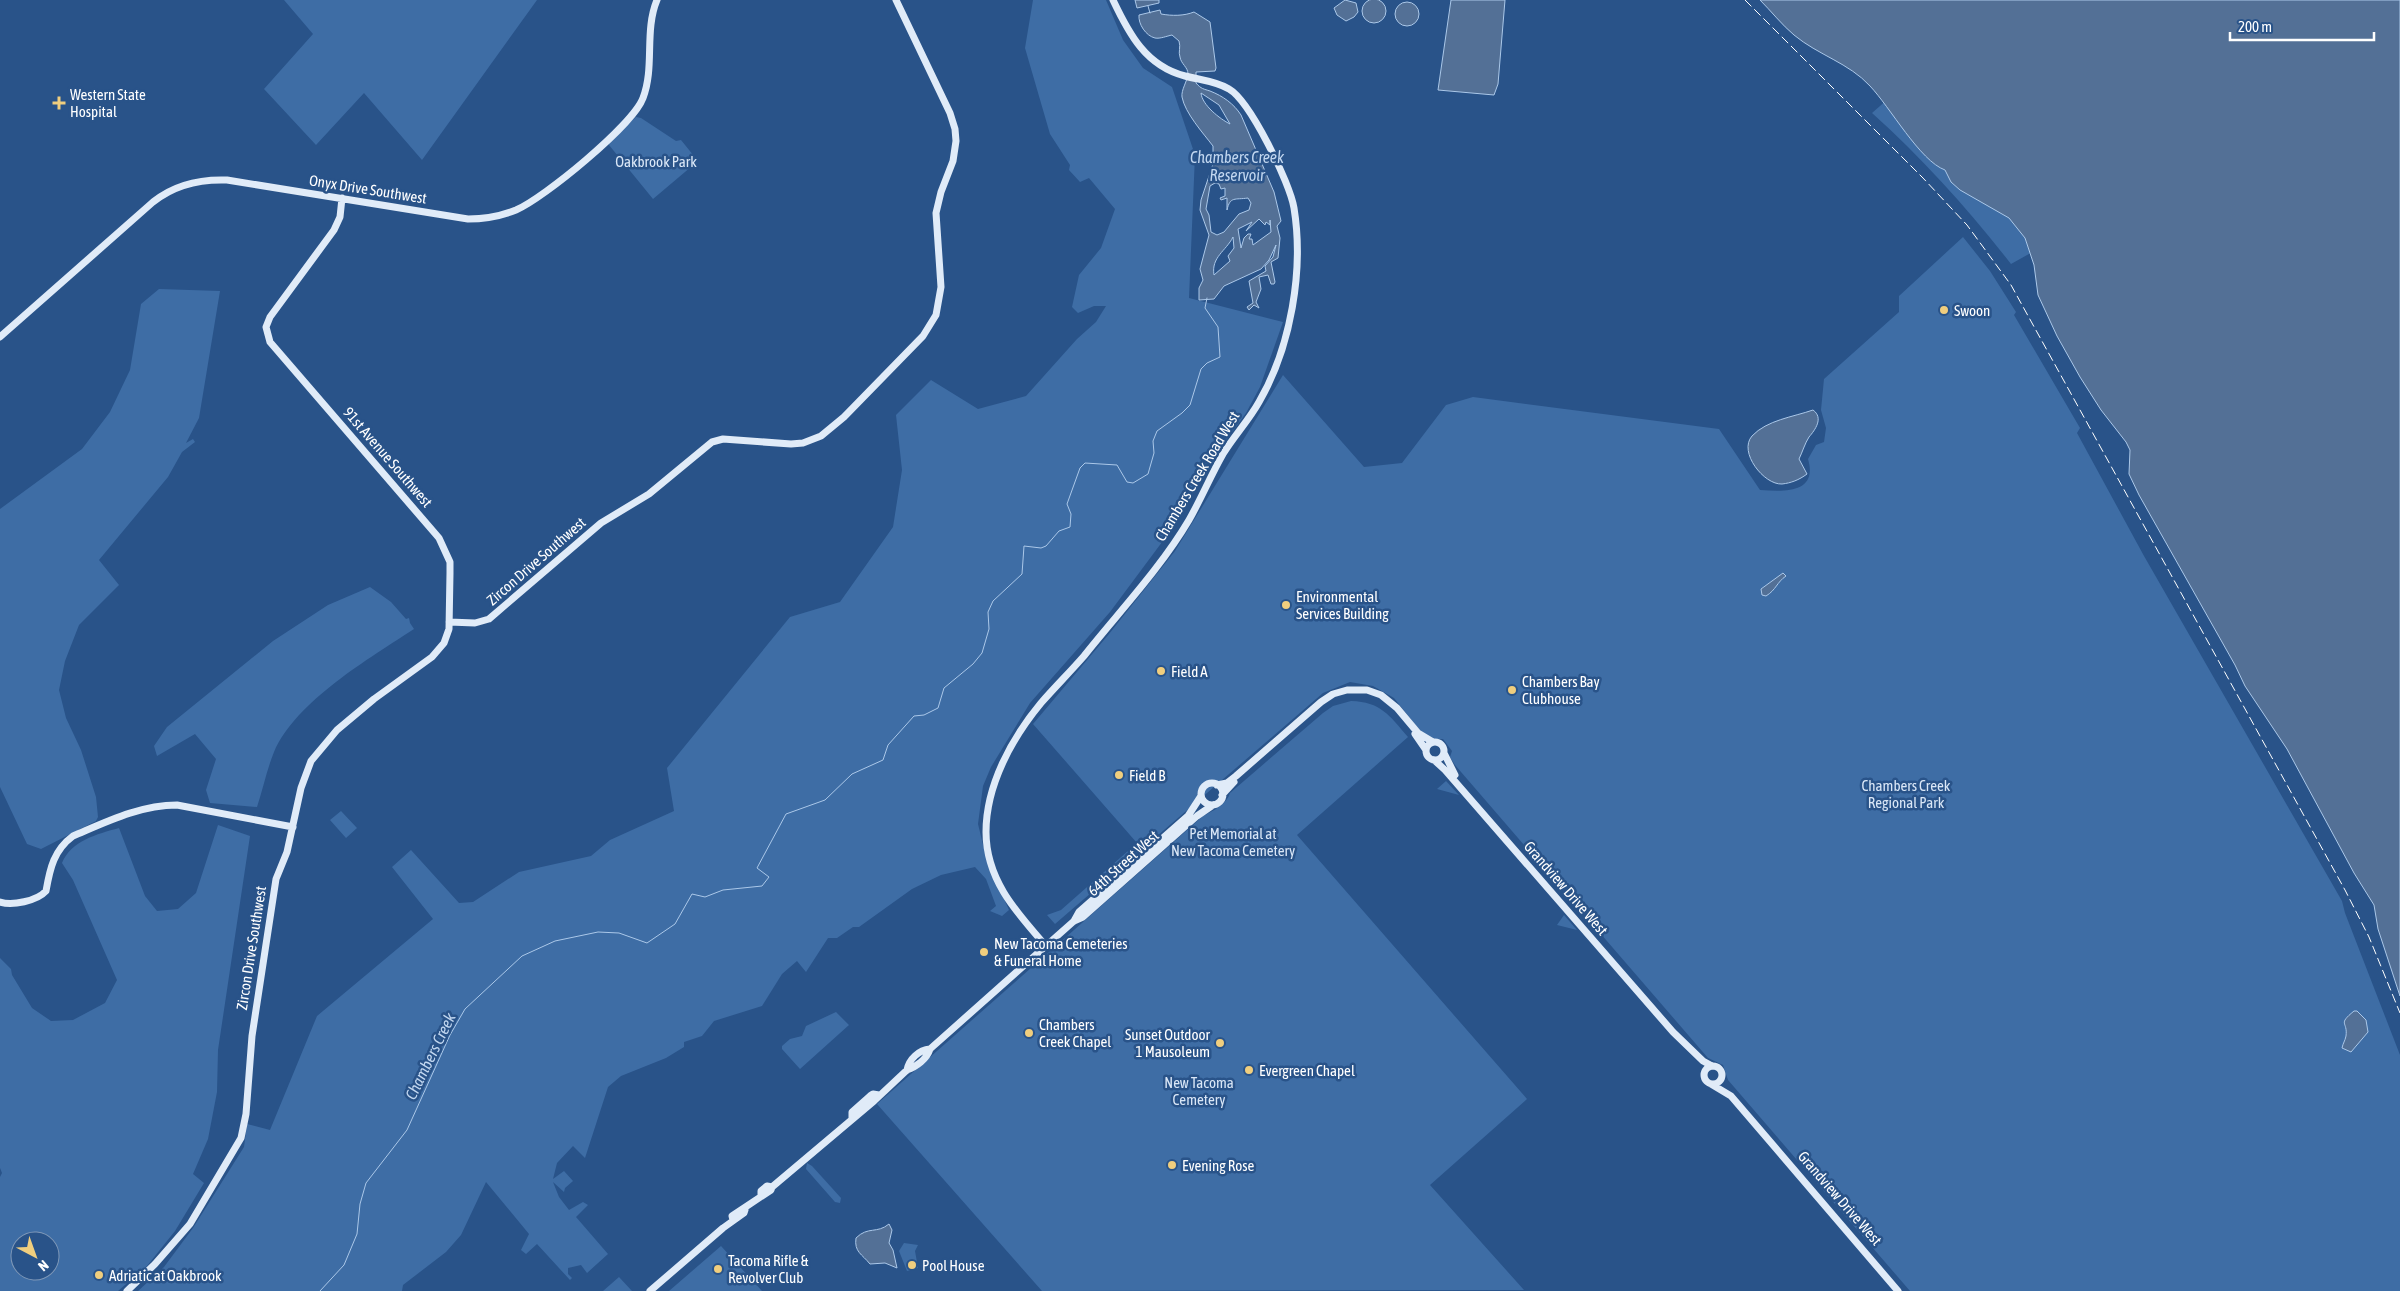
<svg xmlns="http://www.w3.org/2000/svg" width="2400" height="1291" font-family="'Asap Condensed',sans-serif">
  <rect width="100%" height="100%" fill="#295389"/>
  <path fill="#3e6da5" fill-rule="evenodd" d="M284 0H537L422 160 364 93 316 145 264 89 313 34Z
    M1033 0H1106L1123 40 1143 68 1172 87 1195 155 1189 298 1283 322 1260 387 1246 413 1217 453 1171 530 1110 612 1030 703 991 767 983 786 978 824 987 861 1009 910 1002 916 990 911 996 906 986 879 975 867 941 875 912 889 859 927H853L837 938H828L806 972 797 961 782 974 762 1006 714 1021 702 1036 684 1042V1047L666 1058 621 1076 608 1087 585 1158 573 1146 557 1163 553 1179 564 1171 573 1181 565 1188 564 1192 553 1182 559 1197 569 1210 583 1202 588 1205 576 1217 608 1254 587 1273 581 1265 568 1268V1274L572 1278 570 1280 537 1244 526 1254 521 1250 529 1234 486 1182 461 1235 446 1252 403 1285 402 1291H138L164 1267 193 1228 244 1147 247 1124 270 1130 317 1016 433 919 392 867 411 850 459 903 473 902 519 872 591 856 610 840 674 811 667 768 790 617 840 602 893 527 902 470 896 415 931 380 978 409 1026 396 1077 339 1096 322 1106 306H1094L1078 313 1072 307 1079 275 1101 248 1115 209 1089 178 1080 182 1069 170 1070 165 1050 134 1025 48Z
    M1904 85 2054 240 2011 264C1969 210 1923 159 1872 113Z
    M636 117 641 118 676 141 681 140 698 161 653 199 609 145 610 140Z
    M1963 237 1990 271 2016 312 2014 315 2080 428 2077 433 2144 556 2342 901 2345 913 2400 1055V1291H1910L1728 1080 1723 1065 1708 1058 1455 765 1450 757 1452 751 1443 739H1435L1427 736 1418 728 1394 698 1373 686 1350 682 1323 693 1055 924 1047 915 1061 910 1137 843 1033 724 1109 634 1175 551 1283 375 1364 467 1402 463 1446 405 1473 397 1719 429 1760 490C1785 492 1818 493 1808 459L1816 445 1824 442 1826 428 1821 410 1824 379 1899 312V296Z
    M159 289 220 291 199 418 186 443 193 439 195 442 182 452 168 477 99 560 119 585 79 625 65 661 59 690 66 718 81 750 96 797 98 817 96 821 41 849 27 844 0 787V509L82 449 110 412 130 370 141 304Z
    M370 587 391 602 406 619 409 618 410 623 414 629C370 658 296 701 274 752 267 769 263 789 257 807L210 803 206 790 216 759 195 734 157 756 154 746 167 727 273 641 328 605Z
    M1351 701C1381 702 1389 715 1408 737L1297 835 1527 1099 1430 1185 1524 1290 1042 1291 877 1104 1203 816C1213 811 1227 804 1230 793L1323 713 1333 706Z
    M1446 781 1459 795 1437 789Z
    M341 811 357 828 346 838 330 820Z
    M218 825 250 836 218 1050 217 1092 208 1139 193 1174 204 1183 175 1231 147 1266 118 1291H0V1177L2 1173 0 1168V958L11 969 12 975 32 1008 51 1021 73 1020 105 1003 117 980 73 880 62 863C71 841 97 834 119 828L145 896 157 911 178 909 196 893ZM20 1241H50V1271H20Z
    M1564 915 1577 930 1557 925Z
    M836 1012 849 1025 800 1069 782 1049V1046L790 1039 802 1036 806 1026Z
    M807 1163 812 1166 841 1198 840 1203 835 1202 806 1169Z
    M904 1243 918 1245 915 1251 918 1268 907 1271 899 1251Z
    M721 1246 762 1291H669Z
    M619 1277 632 1291H603Z"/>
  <path fill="#537096" stroke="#abc8e9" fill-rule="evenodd" d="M1362 11a12 12 0 1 1 24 0a12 12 0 1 1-24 0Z
    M1135 0H1159V3L1137 8Z
    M1345 0 1356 3 1358 12 1354 17 1346 21 1337 15 1334 8Z
    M1451 0H1505L1498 84 1494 95 1438 90Z
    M1760 0H2400V996L2378 929 2374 905 2354 873 2287 749 2245 686 2235 665 2139 495 2129 474 2130 450 2126 442 2101 410 2080 377 2057 336 2038 295 2034 265 2025 238 2009 218 1960 190 1951 182 1945 170C1920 161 1890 107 1870 86 1849 63 1818 55 1794 35 1782 25 1771 11 1760 0Z
    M1395 14a12 12 0 1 1 24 0a12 12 0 1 1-24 0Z
    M1160 10 1161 14C1172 16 1184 16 1194 12L1210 22 1216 68 1215 71 1196 72V83C1201 89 1204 89 1210 91 1223 96 1234 104 1241 115L1274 192 1281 221 1277 226 1280 238 1278 258 1271 262 1275 282 1274 284H1271L1268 275 1259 277 1261 289 1256 302 1259 308 1254 305 1249 310 1247 307 1253 303 1249 281 1266 271 1265 266 1273 257 1276 245 1269 260 1261 269 1224 286 1214 299 1199 300V288L1203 280 1200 269 1209 235 1200 210 1201 200 1213 164V146C1203 133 1185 113 1182 97 1181 90 1187 82 1188 74 1188 67 1181 64 1180 57 1178 52 1181 47 1179 41L1172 35C1167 36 1160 39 1155 38 1146 36 1138 24 1139 15ZM1201 93 1219 105 1230 124C1220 119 1202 105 1201 93ZM1215 183 1219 184 1221 189 1225 188V196L1220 198 1221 200 1227 198V210C1230 196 1235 200 1248 198L1251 203 1249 210 1239 214 1224 232 1217 235 1211 232 1209 215 1206 209 1210 186ZM1259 219 1265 225 1266 222 1270 225V220L1271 232 1253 245 1252 239H1249L1251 234H1248L1244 238 1241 248 1238 229 1252 222 1246 231ZM1233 237 1234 248 1228 256 1230 261 1214 275C1211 257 1226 251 1233 237Z
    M1813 410C1824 418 1815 430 1809 437 1805 443 1802 453 1799 459L1807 474C1799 480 1791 483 1782 484 1764 485 1738 452 1752 436 1767 420 1793 417 1813 410Z
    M1783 573 1786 576C1777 582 1776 590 1766 596L1762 595 1761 589Z
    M2354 1011H2357L2366 1020 2368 1032 2351 1052 2342 1048C2343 1043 2345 1041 2346 1036 2348 1021 2337 1025 2354 1011Z
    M889 1224 892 1230 889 1243 893 1250 897 1268 885 1263 870 1264C862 1254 854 1252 856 1238 868 1226 877 1234 889 1224Z"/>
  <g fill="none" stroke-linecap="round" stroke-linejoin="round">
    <path stroke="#abc8e9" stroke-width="1" d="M1148 6 1150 13
      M320 1291 344 1265 357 1234 360 1204 366 1183 407 1130 450 1035 465 1009 522 956 555 941 598 932 619 933 647 943 675 924 692 894 705 897 723 890 762 886 769 877 757 868 786 814 825 800 852 774 883 760 888 745 914 716 924 715 938 708 944 688 973 664 982 653 989 629 988 612 993 601 1022 574 1024 546 1041 548 1046 546 1059 531 1070 527 1071 514 1067 504 1080 468 1085 463 1117 465 1127 482 1133 483 1148 474 1154 453 1153 441 1157 431 1182 413 1190 405 1201 369 1207 363 1220 357 1218 327 1205 308 1207 298"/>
    <path stroke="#e0ebf8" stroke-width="7" d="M0 337 153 202C174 185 200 179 227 180L468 219C485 219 501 216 516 210 544 198 633 125 643 98 655 67 644 31 657 0
      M449 622 475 623 489 619 601 523 649 494 712 442 723 439 791 444 803 443 821 436 844 417 923 336 936 315 941 287 936 213 941 192 953 161 956 141 955 129 950 113 896 0
      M1415 734 1426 750
      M1426 751a9 9 0 1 1 18 0a9 9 0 1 1-18 0Z
      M1444 753 1455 775
      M1434 760 1445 770 1673 1032 1703 1061 1712 1066
      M1201 794a11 11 0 1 1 22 0a11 11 0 1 1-22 0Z
      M1217 785 1227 783 1236 776 1321 702 1333 694 1347 690H1367L1381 695 1397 708 1418 733 1433 742
      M1222 795 1234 782
      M0 902C12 906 37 901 46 891 50 868 54 850 73 836 106 822 140 805 177 805L293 827
      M1074 921 1079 912 1188 816 1201 796
      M1046 946C1017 913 986 880 986 832 986 785 1012 738 1041 703 1055 687 1070 672 1084 656 1119 612 1160 569 1189 520 1201 499 1211 475 1223 454 1234 436 1249 420 1259 402 1291 347 1304 270 1294 208 1290 183 1250 101 1229 89 1216 81 1200 80 1185 76 1146 66 1129 34 1113 0
      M1704 1075a9 9 0 1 1 18 0a9 9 0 1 1-18 0Z
      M907 1070C909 1059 919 1050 930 1049
      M1711 1084 1731 1096 1898 1291
      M852 1118V1112L870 1096 873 1094 879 1095
      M761 1196V1191L767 1186 772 1187
      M733 1220 732 1216 771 1190 772 1187 874 1101 907 1070C916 1067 927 1059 930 1049L1074 921 1083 917 1197 816 1213 805
      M127 1291 155 1264 190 1224 241 1138 246 1114 252 1036 276 879 287 852 301 788 311 761 337 730 374 699 432 657 444 643 449 629 450 573V562L439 538 270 342 266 327 270 317 334 230 340 217 342 198
      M650 1291 723 1228 744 1213 745 1210"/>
    <path stroke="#fff" stroke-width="1" stroke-dasharray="9 4" stroke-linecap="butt" d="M1745 0 1923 178 1967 225 2011 285 2345 890 2369 937 2400 1013"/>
  </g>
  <g fill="#f0ce7e" stroke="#295389" stroke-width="2">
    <path d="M56.5 95.5h5v5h5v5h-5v5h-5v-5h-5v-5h5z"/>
    <circle cx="1944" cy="310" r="5"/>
    <circle cx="1286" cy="605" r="5"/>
    <circle cx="1161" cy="671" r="5"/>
    <circle cx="1512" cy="690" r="5"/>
    <circle cx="1119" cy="775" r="5"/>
    <circle cx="984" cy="952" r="5"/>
    <circle cx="1029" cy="1033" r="5"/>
    <circle cx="1220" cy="1043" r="5"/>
    <circle cx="1249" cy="1070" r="5"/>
    <circle cx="1172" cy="1165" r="5"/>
    <circle cx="912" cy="1265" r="5"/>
    <circle cx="718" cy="1269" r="5"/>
    <circle cx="99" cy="1275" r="5"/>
  </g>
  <g text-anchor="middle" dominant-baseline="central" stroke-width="5" stroke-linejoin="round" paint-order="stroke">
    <g font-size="15" fill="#fff" stroke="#295389" text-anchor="start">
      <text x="70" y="94">Western State<tspan x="70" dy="17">Hospital</tspan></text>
      <text x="1954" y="310">Swoon</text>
      <text x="1296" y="596">Environmental<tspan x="1296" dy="17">Services Building</tspan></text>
      <text x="1171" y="671">Field A</text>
      <text x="1522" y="681">Chambers Bay<tspan x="1522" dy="17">Clubhouse</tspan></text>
      <text x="1129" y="775">Field B</text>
      <text x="994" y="943">New Tacoma Cemeteries<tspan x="994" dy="17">&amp; Funeral Home</tspan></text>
      <text x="1039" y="1024">Chambers<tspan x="1039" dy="17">Creek Chapel</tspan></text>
      <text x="1210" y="1034" text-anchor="end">Sunset Outdoor<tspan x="1210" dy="17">1 Mausoleum</tspan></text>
      <text x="1259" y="1070">Evergreen Chapel</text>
      <text x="1182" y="1165">Evening Rose</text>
      <text x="728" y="1260">Tacoma Rifle &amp;<tspan x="728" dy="17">Revolver Club</tspan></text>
      <text x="922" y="1265">Pool House</text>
      <text x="109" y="1275">Adriatic at Oakbrook</text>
    </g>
    <g font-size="15" fill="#dae7f7" stroke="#295389">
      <text x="656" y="161">Oakbrook Park</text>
      <text x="1906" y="785">Chambers Creek<tspan x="1906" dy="17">Regional Park</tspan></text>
      <text x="1233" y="833">Pet Memorial at<tspan x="1233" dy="17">New Tacoma Cemetery</tspan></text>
      <text x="1199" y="1082">New Tacoma<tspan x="1199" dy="17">Cemetery</tspan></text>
    </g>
    <g font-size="15" fill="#fff" stroke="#295389">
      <text transform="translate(368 189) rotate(9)">Onyx Drive Southwest</text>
      <text transform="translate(388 457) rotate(49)">91st Avenue Southwest</text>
      <text transform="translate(1197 476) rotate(-59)">Chambers Creek Road West</text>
      <text transform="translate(536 561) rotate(-41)">Zircon Drive Southwest</text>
      <text transform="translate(1123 863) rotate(-42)">64th Street West</text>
      <text transform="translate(1566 888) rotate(49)">Grandview Drive West</text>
      <text transform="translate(251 948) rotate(-81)">Zircon Drive Southwest</text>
      <text transform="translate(1840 1198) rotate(49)">Grandview Drive West</text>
    </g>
    <g font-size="16" font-style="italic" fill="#c2d7f0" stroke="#295389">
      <text x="1237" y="157">Chambers Creek<tspan x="1237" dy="18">Reservoir</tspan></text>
      <text transform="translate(430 1056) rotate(-64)">Chambers Creek</text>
    </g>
  </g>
  <g transform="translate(35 1256) rotate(139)"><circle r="24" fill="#295389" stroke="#7f98b8"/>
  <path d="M0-4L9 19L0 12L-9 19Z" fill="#f0ce7e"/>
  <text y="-8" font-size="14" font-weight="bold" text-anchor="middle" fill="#ffffff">N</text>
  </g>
  <path d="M2230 32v8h144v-8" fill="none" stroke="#ffffff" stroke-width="2.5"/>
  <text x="2238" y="32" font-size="15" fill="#ffffff" stroke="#295389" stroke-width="4" paint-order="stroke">200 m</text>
</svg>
